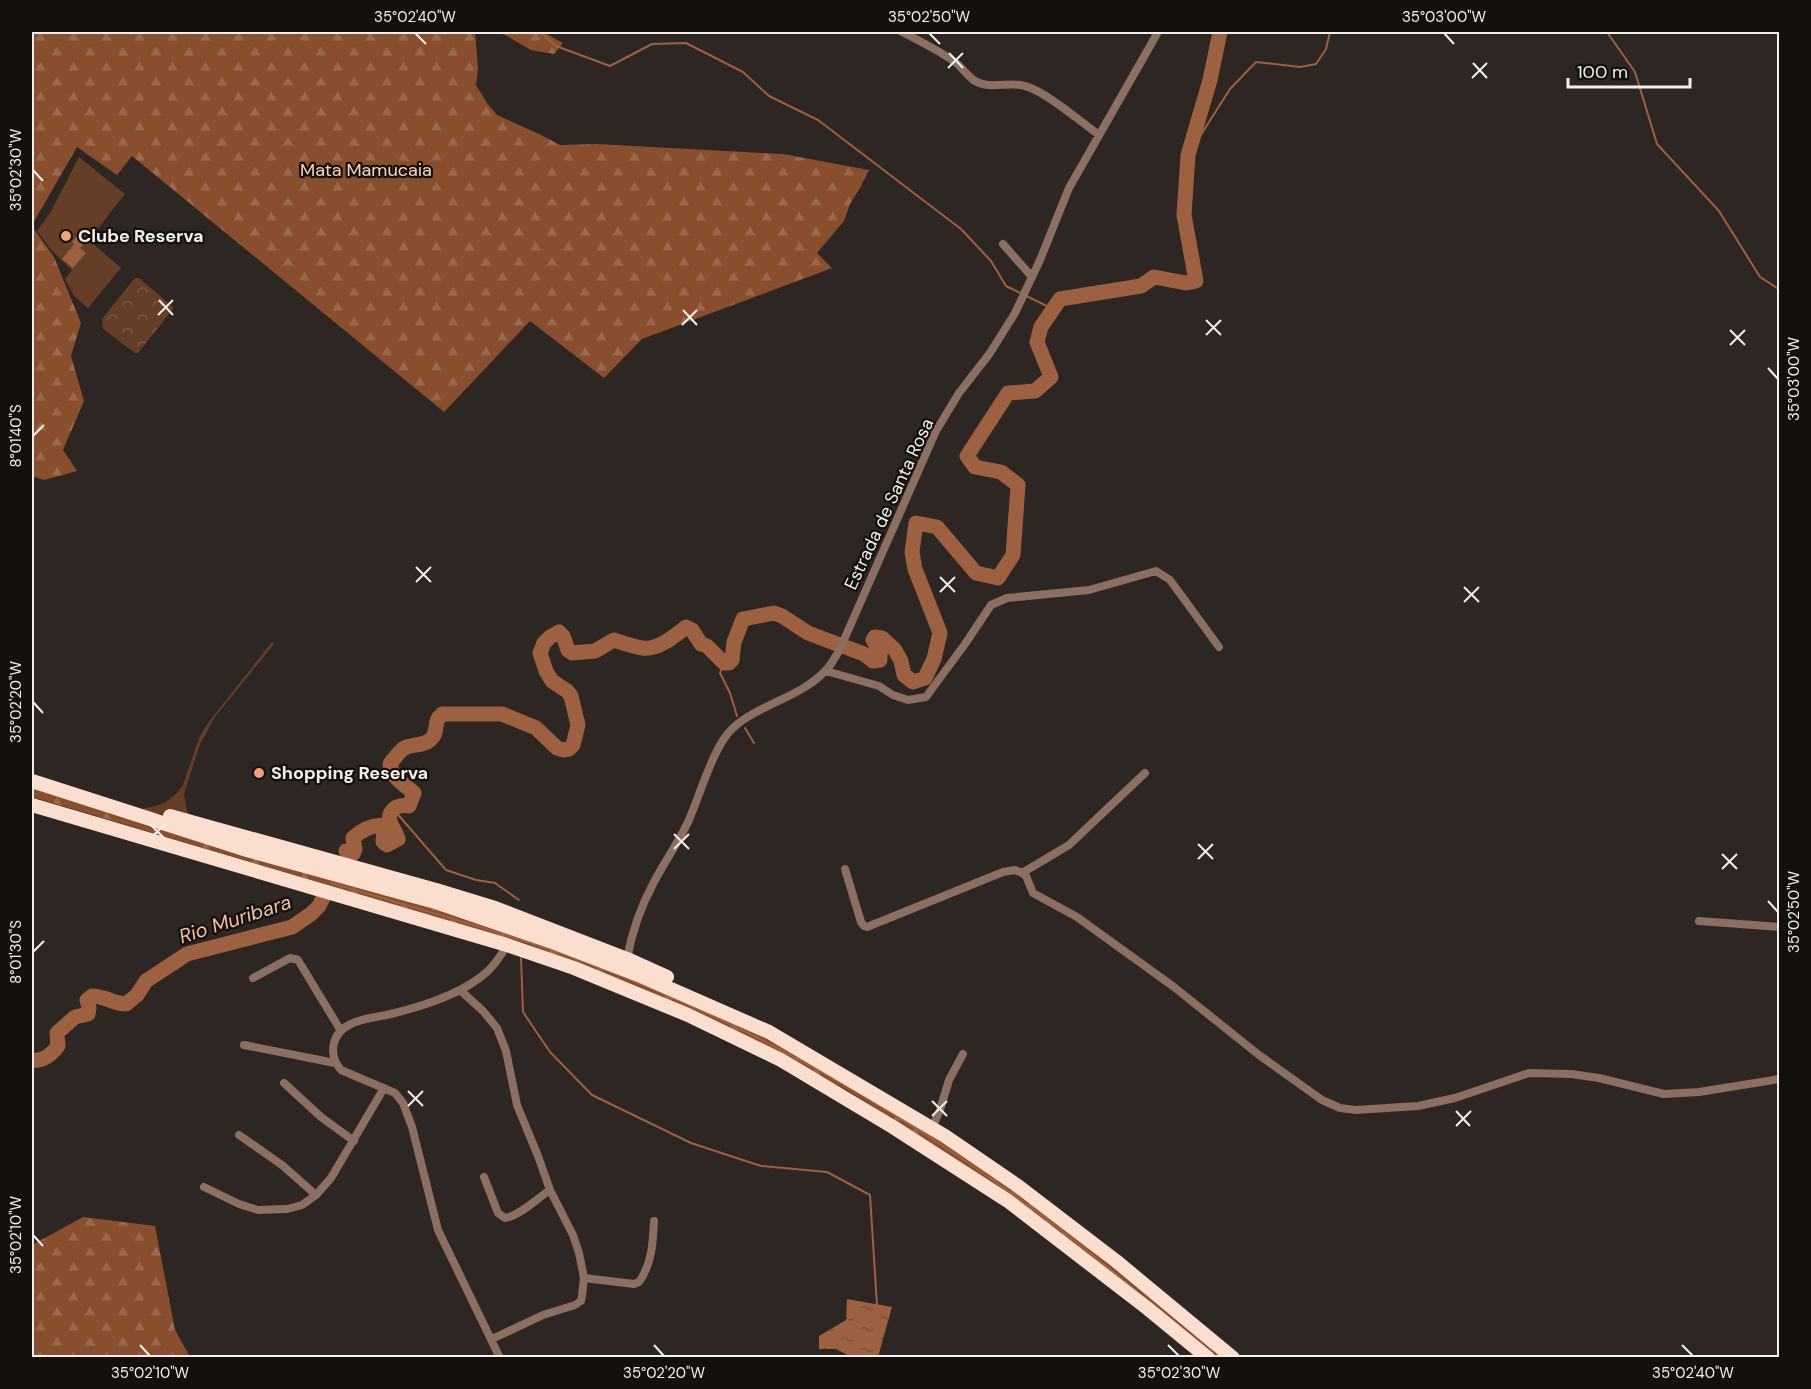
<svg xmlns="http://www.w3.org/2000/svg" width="1811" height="1389" font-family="'DM Sans',sans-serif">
  <defs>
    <pattern id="forest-firs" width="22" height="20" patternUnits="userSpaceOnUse" patternTransform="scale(1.5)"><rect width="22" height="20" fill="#894e2d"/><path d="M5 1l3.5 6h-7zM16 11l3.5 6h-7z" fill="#9a684c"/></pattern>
    <pattern id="park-crowns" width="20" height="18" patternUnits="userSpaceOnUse" patternTransform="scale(1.5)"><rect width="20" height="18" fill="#663d27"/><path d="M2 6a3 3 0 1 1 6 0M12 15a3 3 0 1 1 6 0" fill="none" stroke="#7c5947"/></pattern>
    <pattern id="water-ripples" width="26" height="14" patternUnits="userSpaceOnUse" patternTransform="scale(1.5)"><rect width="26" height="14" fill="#9d6040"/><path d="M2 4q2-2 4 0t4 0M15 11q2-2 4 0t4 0" fill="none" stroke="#735444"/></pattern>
  </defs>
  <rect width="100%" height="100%" fill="#2d2622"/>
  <path fill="#663d27" d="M79 157 125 194 89 240 121 268 88 308 74 296 65 279 72 270 53 252 37 231 50 213Z
    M272 642 274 644 215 717 200 744 184 794 187 811 194 822 143 810 144 808C162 806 172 800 183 785L199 738 208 723Z"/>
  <path fill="url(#forest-firs)" d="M32 32H475L478 68 476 85 487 103 497 115 541 135 560 145 596 144 783 154 869 170 860 188 850 204 844 221 817 253 832 268 642 339 604 378 530 321 444 412 132 156 117 175 77 147 32 225Z
    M500 32H543L563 43 554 54 531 50Z
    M32 226 54 257 81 323 71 356 84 401 63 450 77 471 44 480 32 476Z
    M32 788 377 890 597 962 714 1014 770 1040 865 1093 985 1169 1080 1241 1221 1357H1211L974 1171 848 1091 788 1058 687 1008 639 987 527 944 32 797Z
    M83 1217 155 1226 175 1330 190 1357H32V1245Z"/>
  <path fill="url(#park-crowns)" d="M135 278H139L173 307V309L138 353H135L103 329 102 319Z"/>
  <path fill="url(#water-ripples)" d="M77 236 85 242 80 248 86 253 73 268 62 259 74 244 72 242Z
    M847 1299 892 1307 878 1357H851L836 1349H819V1336L846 1320Z"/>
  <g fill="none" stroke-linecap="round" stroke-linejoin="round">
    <path stroke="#9d6040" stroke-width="2" d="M540 32 556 46 610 66 652 44 686 43 743 72 769 96 818 120 961 229 991 261 1006 286 1053 309
      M1607 32 1635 72 1657 144 1719 211 1760 277 1780 290
      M1188 155 1230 89 1256 62 1300 67 1316 64 1326 49 1330 32
      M724 663 720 673 730 693 737 716
      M745 728 754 743
      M394 810 446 870 476 880 495 883 519 900
      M331 883C439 915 549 944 653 989 828 1064 991 1168 1136 1291
      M521 958 523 1012 550 1052 592 1095 691 1143 761 1166 827 1172 870 1195 877 1305"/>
    <path stroke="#9d6040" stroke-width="15" d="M346 851 353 854 355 849 353 838C361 831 373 824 384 826L383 842 387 845 398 839C396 829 382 818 395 808 400 805 404 805 409 806L414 793C404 784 392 779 390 764 394 759 398 753 403 749 411 743 422 747 430 740 440 732 432 722 442 714H502L536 728 557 748 563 750 569 749 573 745 578 725 571 696 567 691 552 681 546 671 540 653 544 643 550 637 559 632 563 636 568 650 572 653 595 651 614 640C623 643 633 647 643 648 658 650 675 636 686 627L692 630 701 644 707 646 724 663H729L732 660 734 642 743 619 774 613 782 616 808 633 864 654 873 661 880 660V651L873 640 875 637 882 638 895 650 901 661 904 675 913 682 925 678 934 659 940 633 915 569 912 552 916 523 937 527 976 573 998 578 1013 555 1018 485 1001 472 975 467 967 456 1008 393 1035 391 1051 377 1037 342 1041 327 1060 299 1141 286 1154 277 1186 283 1196 281 1184 215 1188 155 1210 80 1220 32
      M32 1060C43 1062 51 1055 58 1046L57 1033 75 1017 88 1014 89 1008 87 1000 92 996C105 996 114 1004 126 1004L137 995 146 981 187 954 292 927 311 914 319 906 323 898"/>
    <path stroke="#8b6f61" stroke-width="8" d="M902 32C920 41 938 50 955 62 962 67 967 76 975 81 991 90 1008 81 1025 86 1045 91 1081 122 1099 135
      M1003 244 1032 277
      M826 671 879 686 893 695 908 700 926 697 965 644 991 605 1007 598 1089 590 1156 571 1170 580 1219 647
      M845 869 861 922 864 926 867 927 1003 872 1015 870 1022 873 1026 876 1033 893 1077 917 1174 987 1259 1055 1322 1100 1340 1108 1356 1110 1418 1106 1455 1098 1529 1073 1571 1074 1599 1078 1664 1094 1699 1092 1780 1079
      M1022 873 1069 845 1145 773
      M1699 921 1780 927
      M627 959C632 931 641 906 654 882 665 861 678 843 688 822 700 796 713 746 733 728 759 704 802 697 826 670 831 665 835 657 839 651L936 431 959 393 990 353 1015 313 1040 260 1069 188 1158 32
      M253 978 290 958 298 960 341 1031
      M460 990 483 1011 497 1028 506 1051 517 1105 538 1156 550 1190 573 1235 579 1253 584 1278 582 1296 581 1301 575 1305 543 1315 492 1339
      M244 1045 335 1063
      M284 1083 321 1117 354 1141
      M932 1128 940 1110 949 1080 963 1054
      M239 1135 282 1165 316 1195
      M484 1177 498 1213 505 1218C518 1217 538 1198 550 1190
      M204 1187 239 1204 258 1210 287 1209 302 1205 316 1195 331 1178 384 1088
      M584 1278 634 1284 639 1282C652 1264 653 1242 654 1221
      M500 1358 438 1230 412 1127 403 1103 395 1093 341 1070C328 1055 331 1033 351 1024 362 1018 379 1017 391 1014 424 1006 463 994 488 971 496 963 502 954 507 945"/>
    <path stroke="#faded0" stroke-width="14" d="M32 781 247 850 435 902 555 943 641 976 769 1032 945 1136 1018 1186 1116 1261 1233 1358
      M32 805 507 945 574 968 688 1015 781 1060 893 1127 1008 1201 1147 1308 1208 1358
      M170 816 436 890 495 908 627 959 667 977"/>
  </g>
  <path fill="none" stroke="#f4efed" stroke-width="2" d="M415 33 426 44M929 33 940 44M1444 33 1454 44M949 53 963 68M1473 63 1487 78M948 68 963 53M1472 78 1487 63M33 170 43 181M159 300 173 315M683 310 697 325M158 315 173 300M1206 320 1221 335M682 325 697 310M1730 330 1745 345M1206 335 1221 320M1730 345 1745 330M1768 368 1778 379M33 436 44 425M416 567 431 582M940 577 955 592M416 582 431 567M1464 587 1479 602M940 592 955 577M1464 602 1479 587M33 702 43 713M150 824 165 839M674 834 689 849M150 839 165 824M1198 844 1213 859M674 849 689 834M1722 854 1737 869M1198 859 1213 844M1722 869 1737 854M1768 901 1778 912M33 952 44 941M408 1091 423 1106M932 1101 947 1116M408 1106 423 1091M1456 1111 1470 1126M932 1116 947 1101M1456 1126 1471 1111M33 1235 43 1246M140 1345 150 1356M654 1345 664 1356M1168 1345 1179 1356M1682 1345 1693 1356"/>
  <g fill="#f0a27a" stroke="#13100e" stroke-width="2">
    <circle cx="66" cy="236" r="6"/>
    <circle cx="259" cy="773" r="6"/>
  </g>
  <g text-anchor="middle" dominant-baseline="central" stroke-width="4.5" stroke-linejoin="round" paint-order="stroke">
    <g font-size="18" fill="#f9d4c1" stroke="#13100e">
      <text x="366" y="170">Mata Mamucaia</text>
    </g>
    <g font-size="18" font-weight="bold" fill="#f4efed" stroke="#13100e" text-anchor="start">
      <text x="78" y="236">Clube Reserva</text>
      <text x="271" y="773">Shopping Reserva</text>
    </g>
    <g font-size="18" fill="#f4efed" stroke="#13100e">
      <text transform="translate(889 504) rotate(-65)">Estrada de Santa Rosa</text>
    </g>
    <g font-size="20" font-style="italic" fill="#f5bfa3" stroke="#13100e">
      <text transform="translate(235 919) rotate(-18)">Rio Muribara</text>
    </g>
  </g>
  <rect width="1811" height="1389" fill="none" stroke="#13100e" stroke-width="66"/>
  <path d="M1568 78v9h122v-9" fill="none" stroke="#f4efed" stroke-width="3"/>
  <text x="1577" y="78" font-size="18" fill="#f4efed" stroke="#13100e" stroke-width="4.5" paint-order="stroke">100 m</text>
  <rect x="33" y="33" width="1745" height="1323" fill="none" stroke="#f4efed" stroke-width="2"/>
  <g font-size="15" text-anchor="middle" fill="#f4efed">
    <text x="415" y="22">35°02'40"W</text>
    <text x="929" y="22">35°02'50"W</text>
    <text x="1444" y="22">35°03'00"W</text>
    <text transform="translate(16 170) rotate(-90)" y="5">35°02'30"W</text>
    <text transform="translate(1794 379) rotate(-90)" y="5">35°03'00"W</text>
    <text transform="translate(16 436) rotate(-90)" y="5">8°01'40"S</text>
    <text transform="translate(16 702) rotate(-90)" y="5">35°02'20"W</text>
    <text transform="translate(1794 912) rotate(-90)" y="5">35°02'50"W</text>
    <text transform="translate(16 952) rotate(-90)" y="5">8°01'30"S</text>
    <text transform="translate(16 1235) rotate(-90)" y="5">35°02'10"W</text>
    <text x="150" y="1378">35°02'10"W</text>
    <text x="664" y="1378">35°02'20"W</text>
    <text x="1179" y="1378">35°02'30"W</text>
    <text x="1693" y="1378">35°02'40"W</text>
  </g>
</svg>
